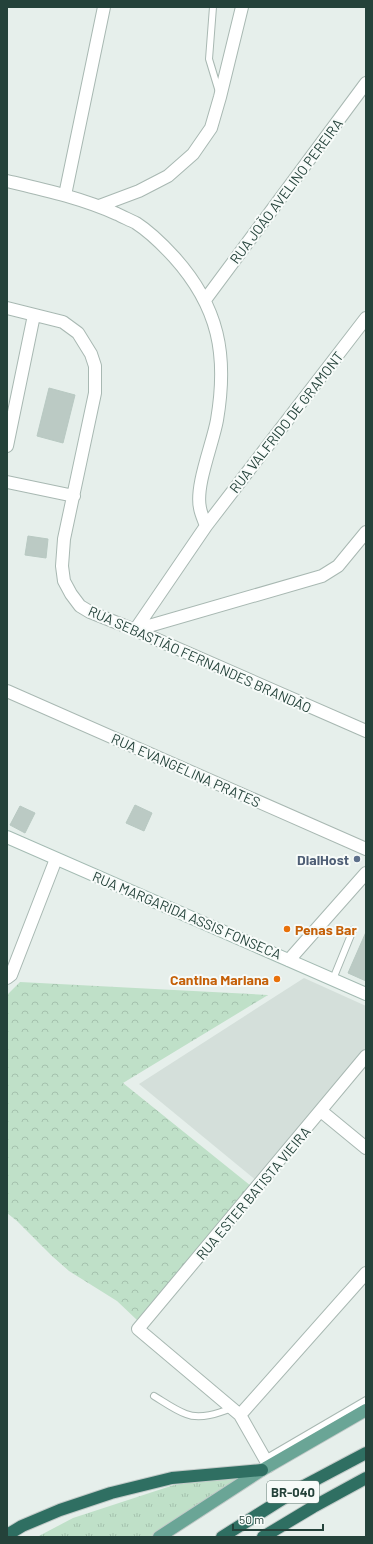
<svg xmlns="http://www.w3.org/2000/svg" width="373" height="1544" font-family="Barlow,sans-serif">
  <defs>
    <pattern id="grass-tufts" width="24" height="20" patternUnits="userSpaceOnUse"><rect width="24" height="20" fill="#bfe0c8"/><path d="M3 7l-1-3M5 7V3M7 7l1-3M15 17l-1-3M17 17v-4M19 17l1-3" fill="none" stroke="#a4c1ad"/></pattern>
    <pattern id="forest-crowns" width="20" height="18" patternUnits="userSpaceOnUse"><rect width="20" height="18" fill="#bfe0c8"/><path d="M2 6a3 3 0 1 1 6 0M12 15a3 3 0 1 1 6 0" fill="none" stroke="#a4c1ad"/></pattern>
  </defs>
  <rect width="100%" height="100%" fill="#e6efeb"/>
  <path fill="#d4dfda" d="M304 978 366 1006V1050L325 1103 257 1181 139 1084Z"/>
  <path fill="url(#grass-tufts)" d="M244 1474 197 1512 159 1537H37L73 1518 174 1485Z"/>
  <path fill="url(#forest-crowns)" d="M20 982 268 995 123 1083 251 1186 137 1320 117 1301 69 1271 52 1256 17 1221 7 1213V995Z"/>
  <path fill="#bbcac4" stroke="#b8c9c2" d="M49 388 75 395 63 443 37 436Z
    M28 536 48 539 46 558 25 555Z
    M135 805 152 813 144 831 126 823Z
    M20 806 35 813 25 833 10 825Z
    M366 932V981L348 973Z"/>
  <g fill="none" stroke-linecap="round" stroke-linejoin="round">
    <defs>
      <path id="lane" d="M213 7 209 59 219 92
        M333 979 353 930
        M154 1396C164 1402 175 1410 186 1414 200 1420 219 1413 232 1408
        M265 1459 366 1400"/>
      <path id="street" d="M7 181C45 190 81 198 117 214 123 217 130 220 136 223 150 232 163 245 174 257 219 307 228 355 217 420 213 443 195 486 200 508 201 514 204 520 206 526L135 630
        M65 195 104 7
        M99 206 139 191 168 176 193 154 211 128 220 97 242 7
        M205 300 366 83
        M7 308 63 322 78 333 91 354 95 366V393L64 539 62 566 64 581 71 594 80 606 90 612 135 630 366 731
        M7 446 34 315
        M7 482 74 496
        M206 526 366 318
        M135 630 322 576 338 566 366 532
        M7 691 366 849
        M289 960 366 873
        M7 978 11 975 56 859
        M321 1111 366 1148
        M240 1415 366 1273
        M269 1466 240 1415 138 1329 366 1056"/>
      <path id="secondary" d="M7 837 366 994"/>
      <path id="primary" d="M159 1537 262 1470 366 1410"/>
      <path id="highway" d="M7 1535 22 1526 60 1510 111 1493 172 1478 262 1470
        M222 1537 300 1488 366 1453
        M263 1537 313 1507 366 1478"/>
    </defs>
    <use href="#lane" stroke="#a8b8b2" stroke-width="8"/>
    <use href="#street" stroke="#a8b8b2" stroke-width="14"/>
    <use href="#secondary" stroke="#a4bbb3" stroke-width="14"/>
    <use href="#primary" stroke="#c2cac8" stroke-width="14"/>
    <use href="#highway" stroke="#c2cac8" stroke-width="14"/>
    <use href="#lane" stroke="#fff" stroke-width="6"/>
    <use href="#street" stroke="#fff" stroke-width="12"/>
    <use href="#secondary" stroke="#fff" stroke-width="12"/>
    <use href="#primary" stroke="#6aa596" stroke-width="12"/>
    <use href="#highway" stroke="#2f6f62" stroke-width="12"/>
  </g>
  <circle fill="#5c6f8a" stroke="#f7fbf9" stroke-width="1.5" cx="357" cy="859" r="4"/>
  <g fill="#e8710a" stroke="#f7fbf9" stroke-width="1.5">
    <circle cx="287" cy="929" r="4"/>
    <circle cx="277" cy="979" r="4"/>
  </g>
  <g text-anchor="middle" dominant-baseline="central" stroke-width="4" stroke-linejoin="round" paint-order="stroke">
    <rect fill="#f7fbf9" stroke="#637a73" stroke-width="1" x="267" y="1481" width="52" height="22" rx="3"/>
    <g font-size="13" font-weight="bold" fill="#24423a">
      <text x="293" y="1492">BR-040</text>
    </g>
    <g font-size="14" fill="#24423a" stroke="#f7fbf9">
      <text transform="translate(286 191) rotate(-53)">RUA JOÃO AVELINO PEREIRA</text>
      <text transform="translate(286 422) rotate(-52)">RUA VALFRIDO DE GRAMONT</text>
      <text transform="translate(200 659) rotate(24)">RUA SEBASTIÃO FERNANDES BRANDÃO</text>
      <text transform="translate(186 770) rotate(24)">RUA EVANGELINA PRATES</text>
      <text transform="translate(187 915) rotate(23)">RUA MARGARIDA ASSIS FONSECA</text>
      <text transform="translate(253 1193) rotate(-50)">RUA ESTER BATISTA VIEIRA</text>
    </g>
    <g font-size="14" font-weight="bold" fill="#4e5e75" stroke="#f7fbf9" text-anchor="end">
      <text x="349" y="859">DialHost</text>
    </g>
    <g font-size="14" font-weight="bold" fill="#c56008" stroke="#f7fbf9" text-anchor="start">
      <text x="295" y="929">Penas Bar</text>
      <text x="269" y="979" text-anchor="end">Cantina Mariana</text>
    </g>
  </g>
  <rect width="373" height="1544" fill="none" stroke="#24423a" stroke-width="16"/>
  <path d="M233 1524v6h90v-6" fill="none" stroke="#24423a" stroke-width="2"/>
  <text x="239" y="1524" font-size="12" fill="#24423a" stroke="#f7fbf9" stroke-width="3" paint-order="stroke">50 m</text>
</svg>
